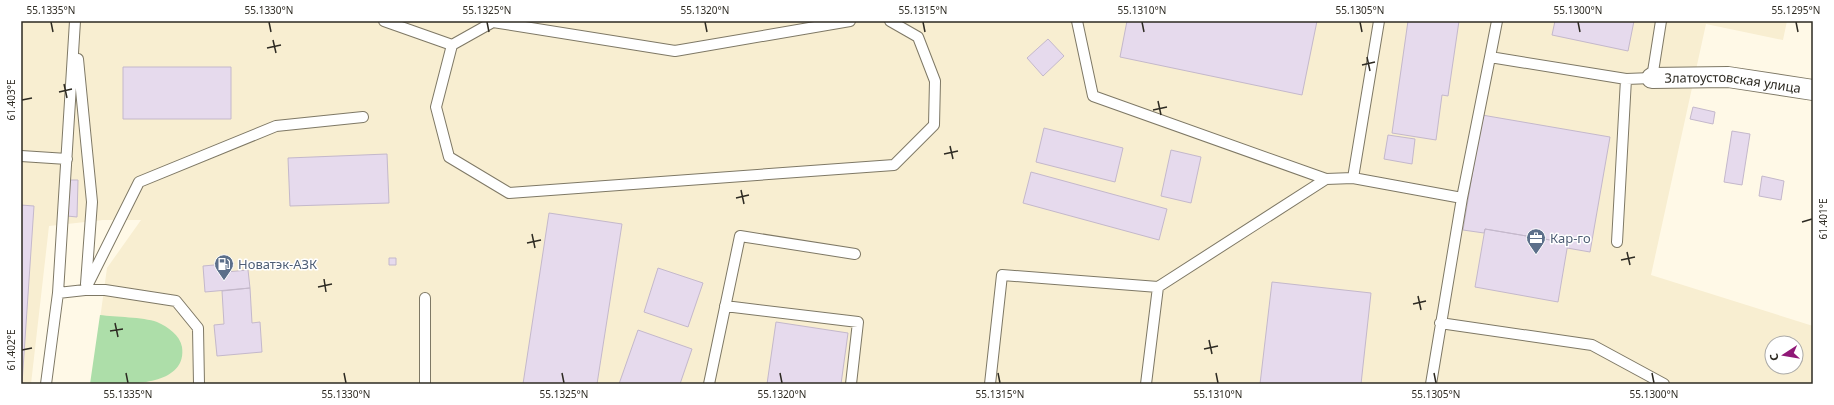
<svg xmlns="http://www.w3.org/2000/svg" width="1834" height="405" font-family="'Noto Sans',sans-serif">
  <rect width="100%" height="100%" fill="#fff9e7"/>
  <path fill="#f8eed1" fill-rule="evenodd" d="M21 21H1787L1783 40 1706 24 1651 275 1813 326V384H91L107 268 141 220H103L49 226 31 384H21ZM1772 343H1796V367H1772Z"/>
  <path fill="#addea9" d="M100 315C115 317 143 317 157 322 168 327 180 335 182 347 188 390 116 384 90 384Z"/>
  <path fill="#e6daed" stroke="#c4b8cb" d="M1127 21H1317L1302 95 1120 57Z
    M1408 21H1459L1448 96 1442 95 1436 140 1392 133Z
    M1555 21H1634L1628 51 1552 35Z
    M1048 39 1064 56 1043 76 1027 58Z
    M123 67H231V119H123Z
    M1693 107 1715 112 1713 124 1690 119Z
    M1482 115 1610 137 1590 252 1567 248 1568 243 1485 229 1484 233 1463 230Z
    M1044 128 1123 148 1115 182 1036 162Z
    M1732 131 1750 134 1742 185 1724 182Z
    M1388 135 1415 139 1412 164 1384 159Z
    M1171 150 1201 157 1191 203 1161 196Z
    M387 154 389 203 290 206 288 158Z
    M1031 172 1167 209 1159 240 1023 203Z
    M1762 176 1784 181 1781 200 1759 196Z
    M68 180H78L77 217 67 216Z
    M21 205 34 206 22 384H21Z
    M549 213 622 224 597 384H523Z
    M1485 229 1568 243 1558 302 1475 287Z
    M389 258H396V265H389Z
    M225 264 226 272 248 270 250 288 205 292 203 266Z
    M658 268 703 283 688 327 644 312Z
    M1272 282 1371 293 1361 384H1260Z
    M250 288 252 323 260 322 262 352 217 356 214 325 224 324 222 291Z
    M776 322 848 333 841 384H767Z
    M638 330 692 349 680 384H619Z"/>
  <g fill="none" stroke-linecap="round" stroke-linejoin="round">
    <defs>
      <path id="service" d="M384 21 452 45
        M850 21 675 51 493 22 452 45 436 107 449 157 509 193 894 165 934 125 935 81 918 37 890 21
        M1077 21 1093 96 1326 179 1353 178 1462 198 1490 57 1626 79 1652 78 1661 21
        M1490 57 1497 21
        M78 59 92 202 86 284
        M21 156 67 159
        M1353 178 1379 21
        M1617 242 1626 79
        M85 290 139 182 276 126 363 117
        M58 293 85 290H105L176 301 198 328 199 384
        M725 306 858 322 851 384
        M1440 323 1592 345 1664 384
        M46 384 58 293 75 21
        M425 384V298
        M709 384 740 236 855 254
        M990 384 1002 275 1158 287 1326 179
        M1146 384 1158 287
        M1431 384 1462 198"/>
      <g id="minor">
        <path id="s1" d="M1652 78 1728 77 1813 90"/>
      </g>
    </defs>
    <use href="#service" stroke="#7e7865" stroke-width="12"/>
    <use href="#minor" stroke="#7e7865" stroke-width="22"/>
    <use href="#service" stroke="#fff" stroke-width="10"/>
    <use href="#minor" stroke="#fff" stroke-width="20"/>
  </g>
  <path fill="none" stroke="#2d2a22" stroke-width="1.5" d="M51 22 53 32M269 22 271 32M487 22 489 32M705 22 707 32M923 22 925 32M1142 22 1144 32M1360 22 1362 32M1578 22 1580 32M1796 22 1798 32M273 40 276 53M267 48 281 45M1367 57 1370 71M1362 65 1375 62M64 84 67 98M59 92 72 89M22 100 32 98M1158 101 1161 115M1153 110 1167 107M950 146 953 159M944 154 958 151M741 190 744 204M736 198 749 195M1802 222 1812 219M532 234 535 248M527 243 541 240M1627 252 1630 265M1621 260 1635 257M324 279 326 292M318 287 332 284M1418 296 1421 310M1413 304 1426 301M115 323 118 337M110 331 123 329M1209 340 1212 354M1204 349 1218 346M22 350 32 348M126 373 128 383M344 373 346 383M562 373 564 383M780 373 782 383M998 373 1000 383M1216 373 1218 383M1434 373 1436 383M1652 373 1654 383"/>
  <defs>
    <symbol id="office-pin" viewBox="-11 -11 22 30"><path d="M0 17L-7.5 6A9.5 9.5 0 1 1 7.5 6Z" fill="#5c6f8a" stroke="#fff"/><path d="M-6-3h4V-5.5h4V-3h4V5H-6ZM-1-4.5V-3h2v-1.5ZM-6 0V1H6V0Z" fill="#fff"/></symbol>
    <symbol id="fuel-pin" viewBox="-11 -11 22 30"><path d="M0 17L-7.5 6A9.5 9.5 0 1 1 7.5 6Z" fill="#5c6f8a" stroke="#fff"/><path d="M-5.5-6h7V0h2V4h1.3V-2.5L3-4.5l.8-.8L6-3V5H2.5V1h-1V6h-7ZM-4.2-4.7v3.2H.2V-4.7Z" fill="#fff"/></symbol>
  </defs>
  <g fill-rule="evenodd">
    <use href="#office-pin" x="1525" y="227" width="22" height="30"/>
    <use href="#fuel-pin" x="213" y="253" width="22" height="30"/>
  </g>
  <g text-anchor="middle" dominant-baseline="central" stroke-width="3" stroke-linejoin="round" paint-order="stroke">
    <g font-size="13" fill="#2d2a22" stroke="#fff">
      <text stroke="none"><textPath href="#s1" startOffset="81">Златоустовская улица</textPath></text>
    </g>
    <g font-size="13" fill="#4e5e75" stroke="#fff" text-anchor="start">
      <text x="1550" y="238">Кар-го</text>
      <text x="238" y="264">Новатэк-АЗК</text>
    </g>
  </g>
  <rect width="1834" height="405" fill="none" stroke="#ffffff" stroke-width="44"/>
  <g transform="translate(1784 355) rotate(258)"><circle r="19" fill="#ffffff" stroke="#abaaa7"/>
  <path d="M0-3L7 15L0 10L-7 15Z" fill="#901877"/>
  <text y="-6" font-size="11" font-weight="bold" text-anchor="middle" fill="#2d2a22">С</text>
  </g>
  <rect x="22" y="22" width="1790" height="361" fill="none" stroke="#2d2a22" stroke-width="1.5"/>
  <g font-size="10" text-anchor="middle" fill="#2d2a22">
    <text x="51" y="14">55.1335°N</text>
    <text x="269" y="14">55.1330°N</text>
    <text x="487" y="14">55.1325°N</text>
    <text x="705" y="14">55.1320°N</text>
    <text x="923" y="14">55.1315°N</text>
    <text x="1142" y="14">55.1310°N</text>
    <text x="1360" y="14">55.1305°N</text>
    <text x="1578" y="14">55.1300°N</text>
    <text x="1796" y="14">55.1295°N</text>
    <text transform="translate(11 100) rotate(-90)" y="4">61.403°E</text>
    <text transform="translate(1823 219) rotate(-90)" y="4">61.401°E</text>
    <text transform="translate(11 350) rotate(-90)" y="4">61.402°E</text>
    <text x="128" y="398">55.1335°N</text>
    <text x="346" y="398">55.1330°N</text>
    <text x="564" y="398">55.1325°N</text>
    <text x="782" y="398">55.1320°N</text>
    <text x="1000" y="398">55.1315°N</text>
    <text x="1218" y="398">55.1310°N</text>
    <text x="1436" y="398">55.1305°N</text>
    <text x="1654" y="398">55.1300°N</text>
  </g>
</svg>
